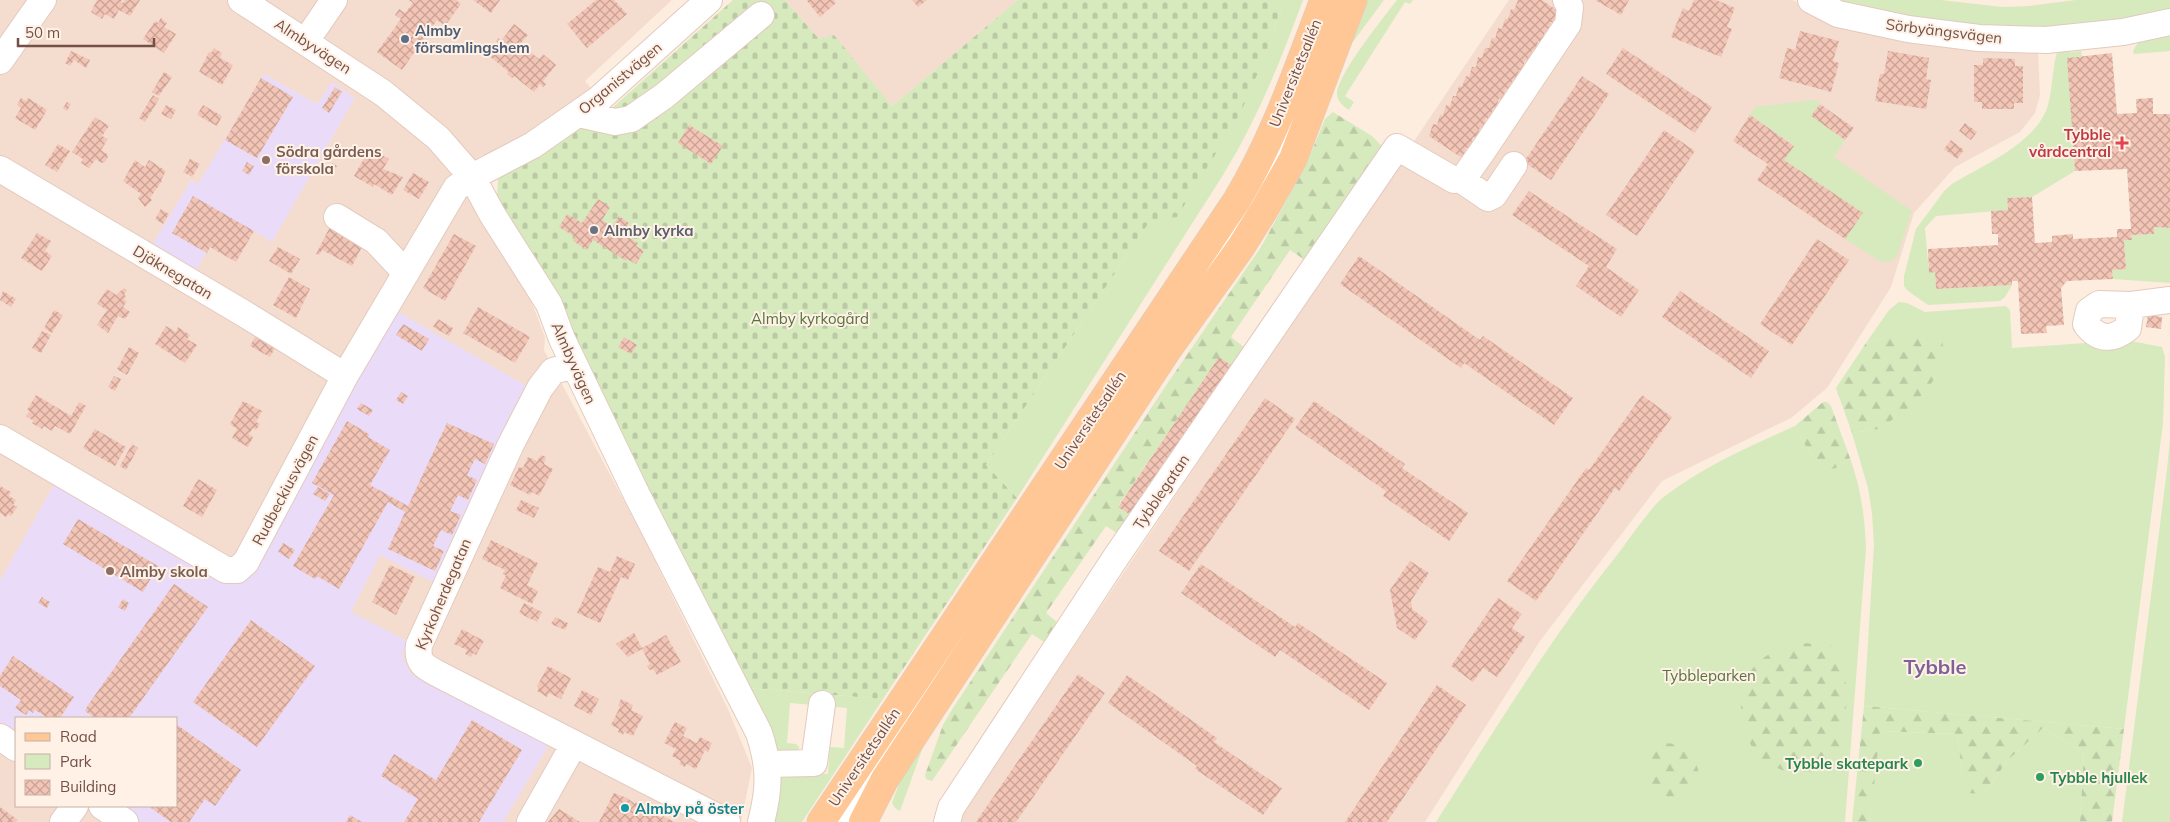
<svg xmlns="http://www.w3.org/2000/svg" width="2170" height="822" font-family="Mulish,sans-serif">
  <defs>
    <pattern id="forest-firs" width="22" height="20" patternUnits="userSpaceOnUse" patternTransform="scale(1.25)"><rect width="22" height="20" fill="#d6eabe"/><path d="M5 1l3.5 6h-7zM16 11l3.5 6h-7z" fill="#bbcaa5"/></pattern>
    <pattern id="cemetery-stones" width="16" height="16" patternUnits="userSpaceOnUse" patternTransform="scale(1.25)"><rect width="16" height="16" fill="#d6eabe"/><path d="M2 7V4a2 2 0 0 1 4 0v3zM10 15v-3a2 2 0 0 1 4 0v3z" fill="#bbcaa5"/></pattern>
    <pattern id="building-cross-hatch" width="8" height="8" patternUnits="userSpaceOnUse" patternTransform="scale(1.25)"><rect width="8" height="8" fill="#f3c5b6"/><path d="M0 0l8 8M0 8l8-8" fill="none" stroke="#c9a296"/></pattern>
  </defs>
  <rect width="100%" height="100%" fill="#fdeddf"/>
  <path fill="#f4ddce" fill-rule="evenodd" d="M0 0H672L585 81 596 94 488 160 482 155 452 175 477 211 528 293 545 337 544 350 643 537 728 709 752 768 741 822H0ZM16 718H176V806H16Z
    M785 0H1018L892 106 834 36 819 39Z
    M1509 0H1792L1804 5 2038 51 2040 95 2035 113 2020 132 1955 167 1914 213 1891 287 1827 388 1791 418 1662 481 1540 641 1425 822H956Z"/>
  <path fill="#eadcf9" d="M264 74 317 104 332 82 355 98 272 242 254 231 210 247 195 272 152 245 191 180 198 184Z
    M395 310 530 388 437 584 380 555 351 612 409 642 402 655 411 674 549 745 503 822H140L118 806H176V718H16V739L0 728V581L56 481 239 584Z"/>
  <path fill="#d6eabe" d="M1284 0H1303C1281 60 1257 120 1223 175L1017 498 986 465 1150 221 1266 54Z
    M1357 0H1384L1341 58Z
    M1397 0H1413L1410 4 1405 2 1345 96 1354 102 1349 110C1343 106 1338 102 1337 95 1336 76 1384 17 1397 0Z
    M1824 0H1941L2002 7 2029 6 2076 0H2170V13L2046 30 1950 26Z
    M2170 32V51L2134 54 2133 52C2138 36 2155 35 2170 32Z
    M2069 47 2070 52 2081 51 2082 56 2068 58 2075 171 2032 197 2007 198 2008 210 1936 216 1925 228 1929 272H1935L1936 289 2012 285 2005 297 2000 301 1928 305 1908 291 1904 286V276L1916 229 1945 190 1952 184C1983 165 2037 143 2048 105 2053 87 2052 67 2058 49Z
    M1812 100 1820 101V104L1811 116 1845 140 1834 157 1912 211 1897 256C1891 262 1888 263 1880 261L1845 239 1862 213 1784 160 1794 145 1750 115 1755 107Z
    M2154 227 2170 228V283L2113 279 2112 270 2126 269 2124 240H2132L2131 235 2154 234Z
    M1899 302 1907 303 1925 312 2006 306 2010 310 2012 348 2086 343 2103 349 2114 350 2126 346 2131 341 2162 347 2165 357 2163 423 2124 729 1864 706 1874 545 1872 513 1868 488 1852 433 1879 429 1882 339 1866 343 1889 310Z
    M1795 426C1803 443 1813 461 1830 470L1841 466 1850 458C1861 488 1865 518 1866 549L1845 822H1436C1494 731 1550 639 1617 555 1629 540 1651 506 1665 496 1704 466 1750 446 1795 426Z
    M2170 438V822H2122L2167 470Z
    M745 688 883 699 802 822H774L780 776 784 771 828 774 830 747 844 748 847 708 790 703 787 743 796 744 799 747 798 752 779 756Z
    M2043 728 2084 753 2080 822H1870L1879 731 1957 734 1965 792 1985 794 2007 761Z
    M928 733 900 811 895 808 892 803 900 781Z"/>
  <path fill="url(#forest-firs)" d="M1333 112 1372 136 1384 148 1305 260 1290 250 1231 337 1245 348 1232 366 1219 358 1118 506 1131 515 1118 534 1106 526 1046 613 1057 622 1044 642 1032 634 932 781 926 779 925 775 943 725 953 708 1167 384 1261 247 1306 165 1325 119Z
    M1908 336 1943 340 1942 367 1927 390 1906 410 1879 429 1852 433 1836 388 1866 343 1882 339Z
    M1823 402H1827L1831 406 1850 458 1841 466 1830 470C1813 461 1803 443 1795 426Z
    M1803 643 1831 645C1835 654 1843 666 1845 676 1848 696 1846 720 1842 740 1840 747 1840 756 1836 762 1823 786 1773 772 1759 756 1736 731 1733 682 1761 660 1772 650 1789 647 1803 643Z
    M1864 706 2124 729 2112 822H2080L2084 753 2043 728 2007 761 1985 794 1965 793 1957 734 1880 731 1870 822H1852Z
    M1660 743C1675 743 1684 744 1693 758 1698 766 1700 774 1698 784 1692 822 1617 784 1660 743Z"/>
  <path fill="url(#cemetery-stones)" d="M733 0H785L819 39 834 35 892 106 1018 0H1284L1266 54 1240 114 1177 217 1150 221 986 465 1017 498 883 699 745 688 497 199 498 178 504 169 530 151 601 118Z"/>
  <path fill="url(#building-cross-hatch)" d="M97 0H122L120 2 123 3 125 0H140L130 16 119 10 114 19 105 14 102 19 91 12Z
    M409 0H456L461 4 445 26 437 20 402 70 377 52 401 19 395 15 399 9 405 13 413 3Z
    M473 0H500L491 13Z
    M596 0H614L627 14 587 48 567 24Z
    M808 0H834L836 3 820 17 807 1Z
    M912 0H927L918 7Z
    M1518 0H1542L1558 11 1555 23 1551 22 1548 32H1545L1542 42 1538 41 1535 52 1532 50 1529 61 1525 60 1522 71 1519 70 1516 80 1513 79 1509 90 1506 89 1502 100 1499 98 1496 109 1493 108 1490 119 1486 118 1483 129 1480 127 1477 138 1473 137 1470 147 1466 148 1463 157 1459 156 1429 136 1433 124 1437 125 1440 115 1443 116 1446 105 1450 106 1453 96H1456L1459 86 1462 87 1466 76 1469 77 1472 67H1476L1478 57 1482 58 1485 48H1489L1492 38 1495 39 1498 28 1502 29 1505 19H1508L1511 9 1514 10Z
    M1595 0H1629L1621 15Z
    M1694 0H1716L1735 8 1727 27 1732 29 1721 57 1671 37 1683 8 1689 11Z
    M161 18 167 23 164 27 176 34 164 53 143 39 155 21 158 23Z
    M514 24 528 35 520 44 539 59 543 54 556 65 543 81 546 84 543 87 540 84 534 92 514 76 512 78 507 74 509 72 488 55 498 43 496 41 498 38 501 41Z
    M1800 31 1839 41 1833 61 1839 63 1831 92 1779 78 1787 48 1795 50Z
    M214 48 222 53 220 58 233 65 222 85 199 72 209 52 211 53Z
    M1623 48 1712 107 1695 133 1606 74Z
    M71 51 90 60 86 68 74 60 70 66 65 63Z
    M1888 51 1929 58 1926 79 1931 80 1926 109 1875 101 1880 74H1884Z
    M2112 53 2117 114 2137 113 2136 99 2153 98V114H2170V228L2154 227V234L2131 235 2132 240H2124L2126 269 2112 270 2113 279 2067 281 2061 288 2064 325 2046 326 2047 333 2021 334 2018 281H2012V285L1936 289 1935 272 1929 273 1928 249 1998 245V234H1992L1991 211 2008 210 2007 198 2032 197 2035 243 2052 242V236L2073 234V239L2117 237V229H2131L2127 169 2075 171 2067 58Z
    M1983 58 2015 59V66H2023V103H2014V109H1982V102H1974V65H1983Z
    M164 72 172 77 159 96 152 92Z
    M1582 76 1609 94 1551 180 1524 162Z
    M261 78 293 97 257 158 225 140Z
    M335 87 342 92 329 113 322 108Z
    M153 95 159 99 145 122 139 118Z
    M21 98 26 101 28 98 47 110 35 130 15 118 21 108 17 105Z
    M67 102 71 104 67 111 63 108Z
    M1820 104 1854 128 1845 140 1811 116Z
    M166 105 176 110 171 119 161 114Z
    M203 105 222 116 217 126 197 115Z
    M1750 115 1794 146 1784 160 1863 213 1845 239 1757 180 1768 164 1733 141Z
    M95 117 109 126 102 136 108 139 101 150 107 154 108 157 105 162 101 163 96 159 89 168 81 163 83 159 72 152Z
    M1965 123 1977 132 1971 140 1959 131Z
    M689 125 723 146 711 164 678 143Z
    M1664 130 1695 151 1637 236 1606 215Z
    M1951 140 1964 150 1957 159 1944 149Z
    M58 144 70 151 57 172 45 165Z
    M370 148 389 159 383 169 403 177 392 195 374 184 373 187 354 176Z
    M190 159 200 164 192 177 183 172Z
    M135 160 145 167 149 160 166 171 161 180 162 181 150 198 152 200 145 207 138 198 141 194 123 181Z
    M247 162 254 166 249 175 242 171Z
    M332 163 337 166 331 175 326 173Z
    M413 173 429 182 419 199 403 190Z
    M1529 191 1617 249 1606 267 1639 290 1621 317 1576 286 1589 266 1512 215Z
    M193 196 254 231 236 262 210 247 207 253 172 233Z
    M598 199 610 207 602 220 612 227 619 216 629 223 622 234 638 243 636 246 644 251 636 264 627 259 626 261 593 240 587 250 573 241 575 237 559 227 567 214 582 223Z
    M161 209 169 214 163 224 155 219Z
    M332 223 365 241 352 266 322 250 319 255 316 254Z
    M37 233 51 241 45 251 52 256 42 271 21 258Z
    M454 234 476 246 445 301 423 288Z
    M1817 239 1849 260 1792 345 1760 324Z
    M278 247 300 259 291 274 269 261Z
    M1359 256 1480 340 1483 336 1573 398 1554 425 1464 363 1461 368 1340 284Z
    M289 277 310 289 296 318 273 305Z
    M124 288 127 290 124 295 126 296 124 300 127 301 123 307 130 312 125 319 118 316 108 333 97 325 107 310 97 304 107 289 116 295Z
    M3 291 16 299 11 307 0 300Z
    M1680 291 1769 351 1751 378 1662 317Z
    M478 307 530 337 515 363 463 333Z
    M54 310 63 315 52 333 44 328Z
    M2148 315 2162 317 2161 329 2146 327Z
    M438 319 453 328 449 336 433 327Z
    M403 324 429 339 422 351 396 335Z
    M166 326 176 332 178 327 190 335 187 339 197 345 185 363 155 344Z
    M42 331 51 335 41 353 32 348Z
    M255 337 275 348 270 357 250 346Z
    M624 337 637 345 631 354 618 347Z
    M129 347 139 353 127 375 117 369Z
    M1219 357 1232 366 1131 515 1118 507Z
    M114 376 121 379 115 391 108 387Z
    M401 392 408 396 403 404 396 400Z
    M36 395 71 416 79 402 86 406 70 434 55 426 52 431 44 426 42 429 32 423 34 421 26 416 30 411 27 410Z
    M1642 395 1672 417 1619 491 1615 488 1536 601 1507 581 1586 468 1589 470Z
    M1265 398 1295 419 1189 571 1159 551Z
    M243 401 262 411 256 422 260 424 256 430 253 428 249 434 253 437 248 447 232 438 237 429 230 424Z
    M1314 401 1405 464 1402 468 1468 513 1449 541 1383 496 1386 491 1295 428Z
    M361 403 373 410 369 416 357 409Z
    M347 421 369 434 368 437 390 450 370 485 408 506 447 423 494 444 485 464 475 459 467 475 477 480 468 500 458 495 450 511 461 515 452 535 441 530 433 546 444 551 435 571 388 549 405 512 388 502 339 589 317 576 315 579 293 566 334 495 312 483Z
    M95 429 126 447 115 466 83 448Z
    M132 444 138 448 126 470 120 466Z
    M541 455 546 457 544 464 553 469 539 496 532 492 530 495 510 485 519 467 523 468 528 457 537 461Z
    M198 479 217 490 202 517 183 506Z
    M0 486 11 492 9 496 16 500 13 505 17 507 11 516 8 514 6 517 0 513Z
    M318 487 330 494 325 501 313 494Z
    M521 500 539 508 534 518 516 510Z
    M78 519 158 566 143 592 63 544Z
    M491 540 538 563 527 585 538 591 532 604 500 588 506 575 503 574 505 570 482 559Z
    M283 543 295 550 289 559 278 552Z
    M617 556 635 564 628 580 621 577 600 623 577 613 598 567 610 572Z
    M1410 561 1429 573 1411 601 1412 609 1428 621 1415 640 1397 628 1390 590Z
    M1201 564 1295 627 1298 623 1387 683 1369 710 1280 650 1275 657 1181 593Z
    M390 565 415 577 396 615 372 602Z
    M174 584 208 607 129 718H106L103 716 102 718H95L85 711 88 705Z
    M42 597 50 602 47 608 38 603Z
    M1498 598 1522 614 1512 628 1525 637 1497 677 1483 668 1473 682 1451 666Z
    M123 599 129 603 125 611 118 607Z
    M524 603 542 612 537 622 519 613Z
    M555 617 568 623 565 630 551 624Z
    M251 620 315 666 257 747 193 702Z
    M462 629 484 641 476 655 473 653 471 657 465 654 467 650 454 644Z
    M634 633 642 648 666 635 681 662 657 675 653 669 650 670 647 666 650 664 642 649 628 657 616 644Z
    M13 656 74 697 60 718H48L35 710 33 713 29 710 26 715 15 708 21 700 0 686V676Z
    M548 666 571 678 561 699 549 693 547 697 537 691 539 688 537 686Z
    M1078 674 1105 693 1016 822H976Z
    M1127 675 1217 738 1214 742 1282 788 1263 815 1195 769 1197 766 1108 703Z
    M1437 685 1466 705 1387 822H1345Z
    M582 690 599 699 591 715 574 706Z
    M621 699 633 705 631 710 643 716 633 736 624 732 623 735 618 732 619 729 611 725 620 707 618 706Z
    M472 720 522 750 479 822H404L418 799 381 776 394 754 436 780Z
    M675 722 687 728 683 736 697 743 700 737 712 743 708 752 705 750 696 769 686 764 685 767 679 764 681 761 672 756 676 749 664 743Z
    M176 724 241 770 215 806 205 799 189 822H171L148 806H176Z
    M614 793 627 798 635 804V802L662 818 663 816 674 822H599Z
    M0 807 18 820 16 822H0Z
    M559 809 580 822H548Z
    M350 815 362 822H346Z"/>
  <g fill="none" stroke-linecap="round" stroke-linejoin="round">
    <defs>
      <path id="minor" d="M241 0 383 93 438 138 472 177 492 214 549 304 562 339 637 495 759 733C770 767 770 788 761 822
        M1811 0 1838 14 1908 29 1979 38 2046 40 2123 32 2170 22
        M306 41 334 0
        M0 61 43 0
        M579 114 615 122 631 119 664 96 761 15
        M1514 165 1494 195 1488 198 1460 179 1465 176 1482 152 1568 24 1570 7 1566 0
        M0 169 243 313 345 376
        M337 217 376 241 406 273
        M1203 275 1257 194 1275 162 1300 100
        M2131 305 2128 328C2113 340 2099 341 2086 324L2089 311 2099 304 2131 305 2170 300
        M574 365 553 371 540 388 511 444 419 645C416 666 428 668 444 677L727 822
        M0 438 226 570H237L246 562 345 376 456 188 472 177 533 145 599 99 709 0
        M0 737 16 748
        M767 764 814 763 822 704
        M102 806 125 822
        M63 822 75 806
        M530 822 574 744
        M841 822 983 605
        M947 822 951 808 1116 557 1397 147 1454 180 1460 179"/>
      <path id="major" d="M821 822 1237 200C1275 137 1298 68 1324 0
        M863 822 885 779 1168 349 1241 247 1264 210 1293 159 1353 0"/>
    </defs>
    <use href="#minor" stroke="#e3cabe" stroke-width="28"/>
    <use href="#major" stroke="#d8cecb" stroke-width="29"/>
    <use href="#minor" stroke="#fff" stroke-width="26"/>
    <use href="#major" stroke="#fec795" stroke-width="28"/>
  </g>
  <circle fill="#5c6f8a" stroke="#fff1e6" stroke-width="2" cx="405" cy="39" r="5"/>
  <path fill="#e0444e" stroke="#fff1e6" stroke-width="2" d="M2119.5 135.5h5v5h5v5h-5v5h-5v-5h-5v-5h5z"/>
  <g fill="#8d6e63" stroke="#fff1e6" stroke-width="2">
    <circle cx="266" cy="160" r="5"/>
    <circle cx="110" cy="571" r="5"/>
  </g>
  <circle fill="#6b7280" stroke="#fff1e6" stroke-width="2" cx="594" cy="230" r="5"/>
  <g fill="#2e9e5b" stroke="#fff1e6" stroke-width="2">
    <circle cx="1918" cy="763" r="5"/>
    <circle cx="2040" cy="777" r="5"/>
  </g>
  <circle fill="#0f9aa8" stroke="#fff1e6" stroke-width="2" cx="625" cy="808" r="5"/>
  <g text-anchor="middle" dominant-baseline="central" stroke-width="4" stroke-linejoin="round" paint-order="stroke">
    <g font-size="15" font-weight="bold" fill="#4e5e75" stroke="#fff1e6" text-anchor="start">
      <text x="415" y="30">Almby<tspan x="415" dy="17">församlingshem</tspan></text>
    </g>
    <g font-size="15" fill="#745046" stroke="#fff1e6">
      <text transform="translate(1944 31) rotate(7)">Sörbyängsvägen</text>
      <text transform="translate(313 46) rotate(33)">Almbyvägen</text>
      <text transform="translate(1295 73) rotate(-68)">Universitetsallén</text>
      <text transform="translate(620 78) rotate(-40)">Organistvägen</text>
      <text transform="translate(173 272) rotate(31)">Djäknegatan</text>
      <text transform="translate(574 363) rotate(66)">Almbyvägen</text>
      <text transform="translate(1090 420) rotate(-56)">Universitetsallén</text>
      <text transform="translate(285 490) rotate(-62)">Rudbeckiusvägen</text>
      <text transform="translate(1161 492) rotate(-56)">Tybblegatan</text>
      <text transform="translate(443 594) rotate(-67)">Kyrkoherdegatan</text>
      <text transform="translate(864 757) rotate(-56)">Universitetsallén</text>
    </g>
    <g font-size="15" font-weight="bold" fill="#be3a42" stroke="#fff1e6" text-anchor="end">
      <text x="2111" y="134">Tybble<tspan x="2111" dy="17">vårdcentral</tspan></text>
    </g>
    <g font-size="15" font-weight="bold" fill="#785e54" stroke="#fff1e6" text-anchor="start">
      <text x="276" y="151">Södra gårdens<tspan x="276" dy="17">förskola</tspan></text>
      <text x="120" y="571">Almby skola</text>
    </g>
    <g font-size="15" font-weight="bold" fill="#5b616d" stroke="#fff1e6" text-anchor="start">
      <text x="604" y="230">Almby kyrka</text>
    </g>
    <g font-size="15" fill="#55743c" stroke="#fff1e6">
      <text x="810" y="318">Almby kyrkogård</text>
      <text x="1709" y="675">Tybbleparken</text>
    </g>
    <g font-size="15" font-weight="bold" fill="#27864d" stroke="#fff1e6" text-anchor="end">
      <text x="1908" y="763">Tybble skatepark</text>
      <text x="2050" y="777" text-anchor="start">Tybble hjullek</text>
    </g>
    <g font-size="15" font-weight="bold" fill="#0d838f" stroke="#fff1e6" text-anchor="start">
      <text x="635" y="808">Almby på öster</text>
    </g>
    <g font-size="20" font-weight="bold" fill="#7d6297" stroke="#fff1e6">
      <text x="1935" y="666">Tybble</text>
    </g>
  </g>
  <rect x="15" y="717" width="162" height="90" fill="#fff1e6" stroke="#c7b1a6"/>
  <rect x="25" y="733" width="25" height="8" fill="#fec795" stroke="#c7b1a6"/>
  <text x="60" y="742" font-size="15" fill="#745046">Road</text>
  <rect x="25" y="754" width="25" height="15" fill="#d6eabe" stroke="#c7b1a6"/>
  <text x="60" y="767" font-size="15" fill="#745046">Park</text>
  <rect x="25" y="780" width="25" height="15" fill="url(#building-cross-hatch)" stroke="#c7b1a6"/>
  <text x="60" y="792" font-size="15" fill="#745046">Building</text>
  <path d="M18 38v8h136v-8" fill="none" stroke="#745046" stroke-width="2.5"/>
  <text x="25" y="38" font-size="15" fill="#745046" stroke="#fff1e6" stroke-width="4" paint-order="stroke">50 m</text>
</svg>
